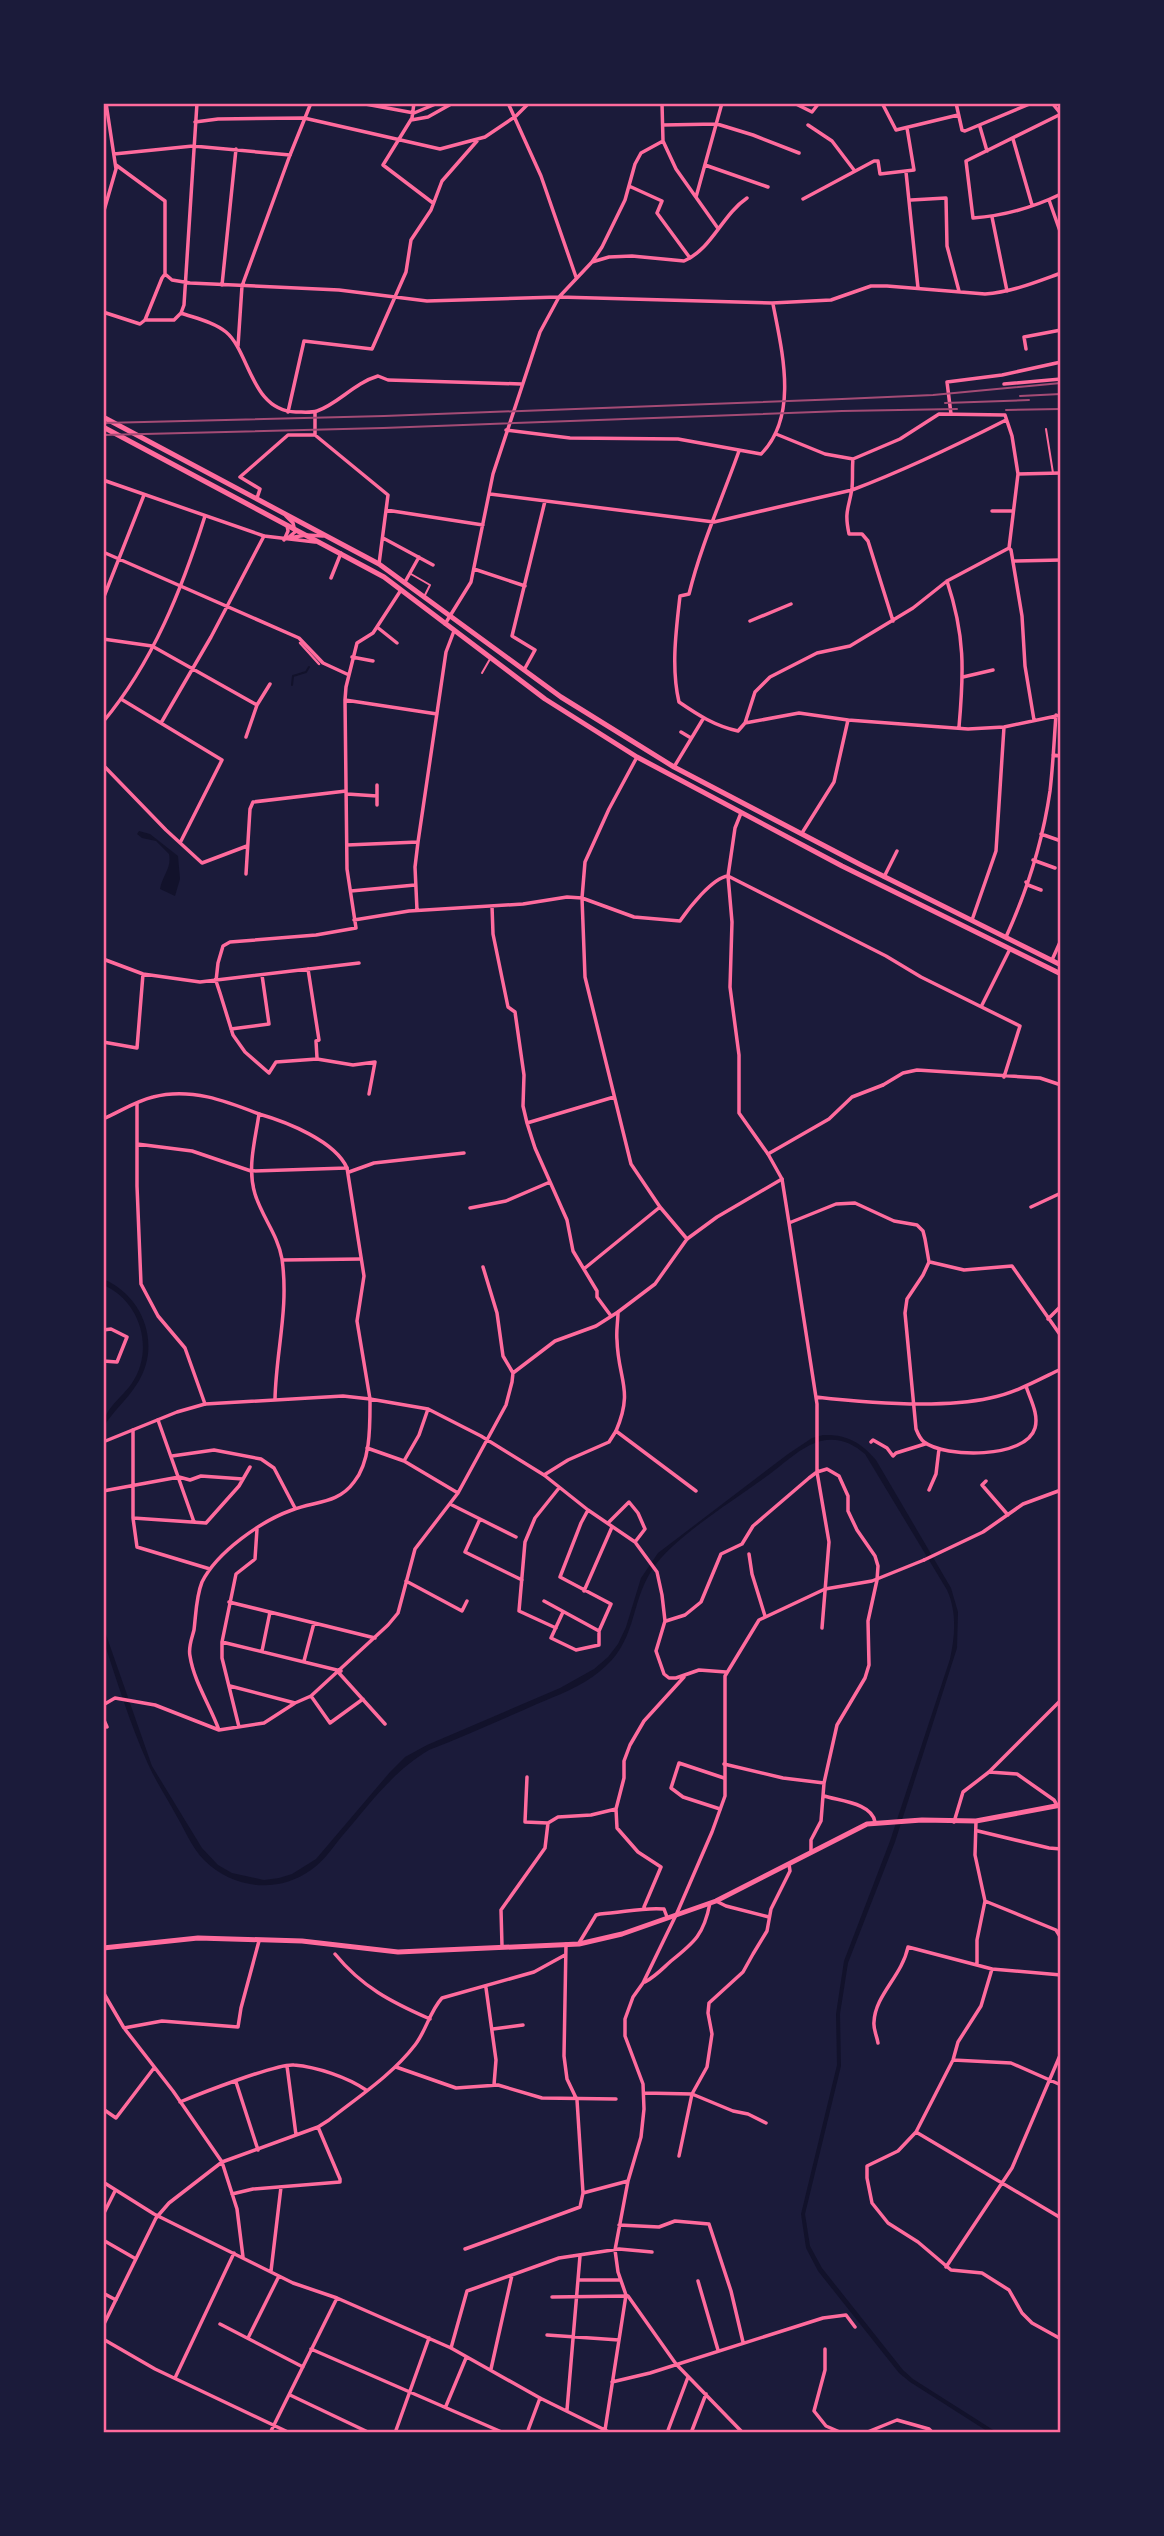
<svg xmlns="http://www.w3.org/2000/svg" width="1164" height="2536" font-family="Montserrat,sans-serif">
  <rect width="100%" height="100%" fill="#1b1b3a"/>
  <path fill="#12122b" d="M139 831 150 834 178 856 180 879 175 896 160 889C162 876 172 868 169 854L156 841 142 838 137 834Z
    M103 1279C144 1296 162 1346 137 1384 127 1400 112 1412 103 1428 103 1409 122 1398 132 1383 155 1349 140 1300 103 1285Z
    M823 1435C846 1434 861 1442 876 1460L951 1588 958 1612 957 1648 895 1842 848 1963 840 2014 841 2066 805 2214 810 2246 822 2268 903 2370 913 2379 998 2433H990L910 2382 899 2373 818 2271 806 2248 801 2214 837 2065 836 2014 844 1961 890 1841 950 1659C955 1636 957 1612 947 1590L865 1454C852 1443 838 1437 821 1441 801 1446 784 1464 767 1476 735 1500 673 1537 652 1570 629 1605 638 1642 599 1672 581 1687 558 1695 537 1704 501 1720 465 1736 429 1750 393 1771 370 1804 343 1835 333 1847 324 1861 311 1870 278 1894 233 1889 204 1860 192 1848 185 1830 176 1815 167 1798 156 1782 148 1764 130 1724 117 1681 103 1639V1626L152 1766 202 1848 218 1865 232 1873 264 1880 279 1878 292 1874 316 1859 390 1772 405 1757 427 1745 560 1688 594 1669 608 1657 618 1644 626 1627 641 1578 658 1553 788 1454 812 1438Z"/>
  <g fill="none" stroke-linecap="round" stroke-linejoin="round">
    <path stroke="#12122b" stroke-width="2" d="M292 685 293 676 306 672 309 667"/>
    <path stroke="#ff6b9d" stroke-width="2" d="M1046 429 1053 473
      M411 574 430 585 425 595
      M482 673 490 659"/>
    <path stroke="#ff6b9d" stroke-width="2.5" d="M300 643 319 664"/>
    <path stroke="#ff6b9d" stroke-width="3.5" d="M360 103 414 113 438 103
      M414 103 412 118 383 165 433 203
      M508 103 541 176 576 277
      M662 103 663 141 676 169 717 227
      M794 103 812 112 819 103
      M882 103 896 130 958 115
      M956 103 962 130 965 131 1032 103
      M1052 103 1061 114
      M1061 114 966 161 973 218C1003 216 1034 207 1061 194
      M411 120 428 117 453 103
      M195 122 218 119 304 118 440 149 485 137 516 116 529 103
      M663 125 717 124 753 135 799 153
      M808 125 832 141 854 170
      M980 127 987 151
      M1013 139 1032 205
      M114 154 193 146 290 155 242 286 238 346
      M116 165 165 201V274L162 278 145 320
      M705 165 768 187
      M906 172 918 288
      M629 186 662 201 657 213 690 258
      M696 197 722 103
      M803 199 874 161H878L880 174 914 170 907 128
      M911 200 946 198 947 246 959 291
      M1049 200 1061 234
      M103 214 116 169 106 103
      M992 217 1007 291
      M592 262 609 257 632 256 684 261C712 249 722 215 747 198
      M165 274 172 280 190 283 339 290 427 301 559 297 772 303 831 300 871 286H887L985 294C1012 292 1036 282 1061 273
      M222 285 236 149
      M103 312 140 324 145 320H174L181 313 184 305 197 103
      M181 313C195 318 214 322 226 332 250 352 251 411 296 412 303 412 311 413 317 411 338 404 354 383 378 376L388 380 521 384
      M1026 349 1024 337 1061 330
      M1004 384 1061 379
      M288 412 304 341 372 349 406 272 411 240 431 210 442 181 477 141
      M951 414 947 382 1002 375 1061 362
      M506 430 570 438 678 439 761 454C799 416 782 351 773 304
      M776 434 825 454 853 459 900 439 939 414 1005 415 1012 436 1018 474 1009 548 1011 550 1022 616 1025 666 1034 720
      M315 435V412
      M739 451C722 499 701 545 689 594L680 596C676 631 671 668 679 702 698 715 715 726 738 731L745 723 755 692 770 677 817 653 850 646 913 608 947 581 1009 548
      M853 459C852 468 853 478 852 488 849 509 844 510 849 534H862L868 541 893 621
      M1018 474 1061 473
      M490 494 714 522 852 490C905 470 955 446 1006 420
      M257 498 260 489 240 477 288 435H315L388 495 379 564
      M386 510 483 525
      M992 511H1013
      M383 538 433 565
      M103 552 299 638 323 663 349 675
      M1013 561 1061 560
      M474 569 525 586
      M331 578 341 553
      M947 581C965 635 964 671 959 727
      M405 582 419 557
      M103 599 144 495
      M750 621 791 604
      M445 624 471 582 493 474 540 332 559 297 592 262 602 247 625 200 635 164 641 153 663 141
      M377 627 397 643
      M103 639 152 646 257 705
      M352 657 373 661
      M524 670 535 650 512 636 545 501
      M963 677 993 670
      M121 699 222 760 181 841
      M345 700 437 714
      M161 723 211 637 264 536
      M745 723 799 713 848 720 968 729 1004 727 1061 715
      M681 732 691 738
      M246 737 257 705 270 684
      M1053 755 1061 756
      M103 765 166 830 202 863 247 846
      M674 767 703 719
      M377 785V805
      M347 794 377 796
      M741 813 735 828 728 876 732 922 730 987 739 1055V1113L768 1154 782 1179 789 1223
      M802 833 834 782 848 720
      M1041 834 1061 841
      M347 845 418 842
      M1033 860 1055 868
      M246 874 250 809 253 802 346 791
      M884 877 897 851
      M1026 882 1028 885 1041 890
      M351 891 415 885
      M492 906 493 934 508 1007 515 1012 524 1075 523 1106 527 1123 535 1148 567 1220 573 1251 597 1291V1297L611 1316
      M417 910 415 867 418 842 446 652 454 631
      M354 920 409 911 523 904 567 897 582 898 634 917 680 921C689 908 712 878 728 876L886 956 921 977 1020 1026 1004 1077
      M972 920 996 851 1004 727
      M1006 937C1026 893 1043 840 1050 791 1053 766 1054 741 1056 715
      M103 959 143 974 200 982 359 963
      M1052 960 1061 940
      M308 969 319 1040 316 1041 317 1058
      M982 1005 1010 949
      M231 1029 269 1024 262 975
      M103 1042 137 1048 143 974
      M883 1085 903 1073 917 1070 1040 1078 1061 1085
      M369 1094 375 1062 353 1065 317 1059 276 1062 269 1073 245 1052 233 1035 220 993 216 981 218 963 223 946 230 942 316 935 356 928 347 869 345 700 346 687 357 643 373 633 401 590
      M137 1104V1186L141 1284 158 1316 185 1348 205 1404
      M527 1123 614 1097
      M137 1144 192 1151 251 1171 347 1168C335 1141 287 1122 259 1114 255 1141 247 1168 255 1194 262 1217 278 1235 282 1259 289 1309 276 1351 275 1399
      M349 1172 374 1163 464 1153
      M1031 1207 1061 1193
      M470 1208 506 1201 550 1182
      M282 1260 361 1259
      M930 1262 964 1270 1012 1266 1061 1336
      M585 1268 660 1207
      M1048 1319 1061 1306
      M103 1330 111 1329 127 1337 117 1362 103 1361
      M513 1373 555 1341 596 1326 618 1312 655 1284 687 1239 660 1207 631 1164 585 977 582 898 585 862 609 809 637 757
      M816 1397C868 1403 940 1409 990 1398 1015 1393 1038 1380 1061 1369
      M428 1409 419 1435 404 1461 458 1493
      M158 1420 194 1522
      M133 1430V1518L137 1547 210 1569
      M871 1442 873 1440 887 1448 893 1456 896 1453 925 1444
      M367 1448 404 1461
      M172 1456 214 1450 261 1459 274 1468 295 1508
      M544 1475 568 1460 609 1442 616 1431 696 1491
      M986 1481 982 1485 1008 1515
      M929 1490 936 1474 939 1449
      M103 1491 179 1477 190 1480 201 1476 243 1479
      M450 1504 480 1519 465 1552 522 1580
      M133 1518 206 1523 239 1486 250 1467
      M480 1519 516 1537
      M608 1523 629 1502 638 1513 645 1529 635 1542
      M749 1554 752 1574 765 1616
      M924 1560 983 1532 1023 1504 1061 1490
      M406 1581 462 1611 467 1601
      M584 1591 612 1527
      M544 1601 599 1631
      M229 1602 375 1638
      M563 1612 551 1638 576 1650 599 1645V1631L611 1604 560 1577 581 1523 588 1510
      M666 1621 685 1615 701 1602 721 1554 742 1544 753 1526 809 1478 817 1472 827 1469 839 1476 848 1496V1511L857 1530 875 1556 878 1566 877 1580 868 1621 869 1665 865 1678 837 1725 824 1783 821 1821 811 1840V1852
      M556 1628 519 1611 525 1542 535 1518 559 1488
      M822 1628 829 1542 817 1472V1404L789 1223 836 1204 855 1203 894 1221 917 1225 923 1231 925 1239 929 1262 923 1275 907 1299 905 1313 916 1429C918 1434 920 1439 924 1442 945 1458 1026 1459 1035 1428 1039 1414 1030 1399 1026 1386
      M222 1642 341 1671
      M262 1651 270 1612
      M304 1661 314 1623
      M339 1673 385 1724
      M230 1686 295 1703
      M311 1696 330 1723 363 1699
      M103 1705 115 1698 155 1705 219 1730 264 1723 295 1703 311 1696 388 1625 398 1613 415 1549 458 1493 506 1405 512 1382 513 1373 503 1356 497 1313 483 1267
      M103 1718 107 1727
      M239 1727 222 1658V1642L236 1574 255 1559 257 1529
      M219 1730C210 1705 194 1682 190 1656 188 1647 192 1638 194 1630 196 1614 196 1597 202 1582 217 1552 261 1521 292 1510 315 1501 338 1504 354 1482 371 1461 370 1425 370 1399L428 1409 481 1436 544 1475 588 1510 635 1542 657 1572 662 1595 665 1621 656 1651 664 1674 669 1678H676L699 1670 726 1672
      M724 1764 783 1778 824 1783
      M989 1772 1017 1774 1054 1800 1057 1805
      M527 1777 525 1822 548 1823
      M824 1796C840 1801 872 1803 875 1822
      M720 1809 683 1797 671 1788 679 1763 724 1778
      M976 1821 975 1855 985 1901 977 1940V1964
      M954 1822 963 1792 989 1772 1061 1700
      M978 1831 1049 1848 1061 1849
      M716 1901 726 1906 769 1917
      M985 1901 1056 1930 1061 1938
      M103 1902H104
      M644 1907 661 1867 638 1852 617 1828 616 1809 624 1778V1761L630 1745 644 1721 684 1677
      M579 1943 596 1915 600 1914C622 1913 642 1907 664 1909L667 1917
      M502 1946 501 1910 545 1848 548 1823 558 1817 591 1815 616 1809
      M335 1954C362 1987 391 2002 430 2019
      M992 1969 981 2006 958 2042 953 2060 916 2132 898 2151 867 2166V2178L872 2203 888 2223 918 2242 951 2270 982 2273 1009 2290 1022 2313 1032 2323 1061 2339
      M645 1982C656 1976 662 1969 671 1961 695 1942 704 1934 710 1903
      M486 1988 496 2060 494 2085
      M103 1992 124 2028 173 2091 222 2162 237 2209 243 2257
      M124 2028 162 2021 238 2027 241 2008 259 1941
      M493 2029 523 2025
      M878 2043C877 2036 873 2029 874 2022 875 1995 902 1976 908 1947L992 1969 1061 1975
      M953 2060 1011 2063 1061 2085
      M287 2066 296 2135
      M396 2067 456 2088 498 2085 542 2098 616 2099
      M236 2082 258 2150
      M644 2093 692 2094 733 2111 748 2114 766 2123
      M180 2102C199 2094 278 2063 294 2065 317 2067 347 2077 366 2090
      M103 2109 116 2118 154 2068
      M916 2132 1061 2218
      M679 2156 692 2094 707 2067 712 2034 708 2013 709 2003 743 1972 753 1954 767 1931 771 1909 790 1871 789 1864
      M103 2182 154 2214 293 2283 337 2298 451 2348 540 2398 611 2433
      M583 2193 628 2181
      M232 2194 253 2189 340 2182V2179L318 2127
      M103 2215 115 2191
      M619 2225 659 2227 675 2221 709 2224 731 2291 743 2342
      M103 2240 136 2259
      M465 2249 580 2207 583 2193 577 2100 567 2079 564 2056 566 1944
      M946 2267 1012 2168 1061 2053
      M271 2271 281 2187
      M578 2280H620
      M698 2281 718 2350
      M103 2293 116 2300
      M552 2297 628 2296 676 2364 743 2433
      M220 2324 303 2367
      M103 2326 156 2218 169 2203 222 2162 318 2127 329 2120C358 2097 392 2075 415 2045 426 2031 430 2011 442 1998L534 1972 565 1955
      M547 2335 619 2340
      M248 2338 279 2276
      M103 2339 155 2369 290 2433
      M451 2348 467 2291 559 2258 619 2249 652 2252
      M311 2349 504 2433
      M825 2349V2370L814 2411 826 2426 842 2433
      M491 2369 512 2275
      M175 2378 234 2253
      M612 2382 650 2373 823 2318 846 2315 855 2327
      M290 2395 370 2433
      M446 2406 466 2358
      M567 2410 580 2256
      M605 2430 626 2295 618 2272 615 2250 628 2181 641 2137 644 2109 643 2084 625 2036V2019L633 1997 643 1983 676 1915
      M270 2433 337 2298
      M395 2433 429 2338
      M527 2433 540 2398
      M667 2433 688 2377
      M691 2433 706 2394
      M865 2433 897 2420 929 2429 933 2433"/>
    <path stroke="#ff6b9d" stroke-width="3.5" d="M290 155 311 103
      M103 480 264 536 315 542
      M286 516 293 523 295 532 289 537
      M289 538 306 535 323 536
      M284 540 288 531 287 525
      M103 722C153 662 182 589 205 516
      M103 1119C119 1112 136 1101 153 1097 190 1087 226 1101 259 1114
      M768 1154 829 1119 852 1097 883 1085
      M687 1239 717 1217 782 1179
      M616 1431C634 1389 618 1380 617 1340 616 1331 618 1321 618 1312
      M103 1442 177 1412 205 1404 343 1396 370 1399 357 1321 364 1276 347 1168
      M677 1913 712 1832 725 1796V1676L759 1620 825 1589 872 1581 924 1560
      M604 2433 605 2430"/>
    <path stroke="#ff6b9d" stroke-width="5" d="M103 417 379 564 561 697 674 767 863 866 1061 965
      M103 427 384 577 545 699 637 757 842 866 1061 974
      M103 1948 198 1938 302 1941 398 1952 579 1944 622 1934 716 1901 867 1824 922 1820 976 1821 1061 1805"/>
    <path stroke="#a44b75" stroke-width="2" d="M1020 396 1061 394
      M945 403 1029 400
      M1006 410 1061 409
      M103 423 384 416 842 399 933 395 1061 383
      M103 435 383 428 842 411 957 409"/>
  </g>
  <rect width="1164" height="2536" fill="none" stroke="#1b1b3a" stroke-width="210"/>
  <rect x="105" y="105" width="954" height="2326" fill="none" stroke="#ff6b9d" stroke-width="2.5"/>
</svg>
